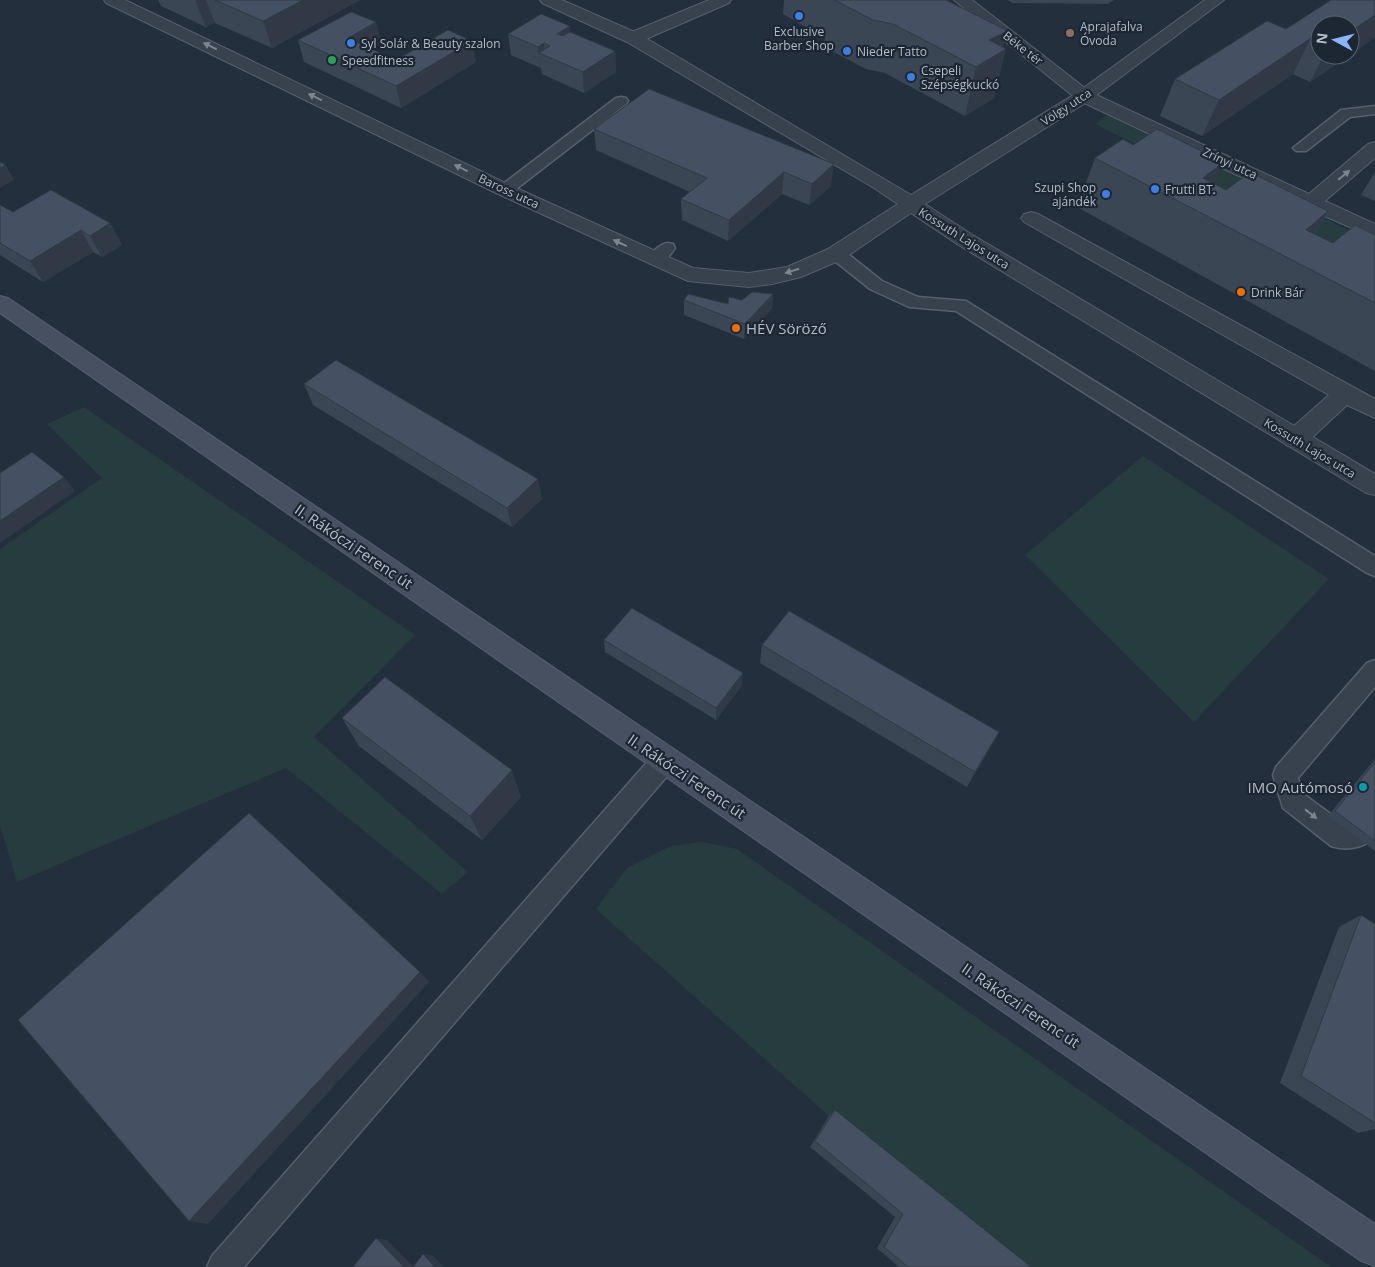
<svg xmlns="http://www.w3.org/2000/svg" width="1375" height="1267" font-family="'Open Sans',sans-serif">
  <rect width="100%" height="100%" fill="#242f3e"/>
  <path fill="#263c3f" d="M1108 114 1375 243V265L1095 124Z
    M84 407 415 635 314 737 468 872 442 894 286 768 17 882 0 825V549L102 478 47 424Z
    M1143 456 1329 579 1194 722 1025 555Z
    M702 842 737 849 1331 1267H1017L829 1116 596 909 627 868 671 846Z"/>
  <g fill="none" stroke-linecap="round" stroke-linejoin="round">
    <defs>
      <path id="service" d="M621 97 626 98 628 101 626 104 511 193H499L497 190 499 187 616 98Z
        M1375 106V114L1350 117 1306 151H1296L1293 148 1341 110Z
        M667 243 673 244 675 248C669 257 662 266 650 263L647 259C652 252 659 245 667 243Z
        M837 249 843 250 882 281 918 297 966 301 1375 556V576L1367 573 956 311 909 307 870 289 831 258 828 254 831 250Z
        M1375 660V687L1298 778 1302 793 1344 824 1354 823 1366 810 1375 806V837C1365 848 1345 851 1331 846L1283 808 1273 775 1276 767 1367 663Z
        M665 749 674 752 677 760 674 768 244 1267H207L212 1256 656 752Z"/>
      <path id="minor" d="M104 0H125L512 186 693 268 749 273 787 267 828 249 904 200 911 198 918 200 921 204 918 208 843 259 801 277 772 284 749 287 688 281 498 194 106 3Z
        M709 0H731L729 3 639 42H627L624 38 627 34Z
        M954 0H972L1090 92 1309 194 1368 144 1375 142V158L1325 201 1375 224V238L1313 211C1306 217 1302 219 1293 216L1290 212 1298 204 1078 100Z
        M1031 212 1038 214 1375 399V418L1347 405 1304 445 1295 448 1286 445 1283 439 1286 433 1329 395 1024 222 1021 218 1024 214Z"/>
      <path id="tertiary" d="M540 0H562L639 34 911 195 1078 92 1205 0H1224L1090 100 925 204 971 234 1375 474V495L1366 493 957 244 874 188 627 42 542 3Z"/>
      <path id="secondary" d="M0 296 8 298 1375 1224V1266L1361 1261 0 313Z"/>
    </defs>
    <use href="#service" stroke="#565f6c" stroke-width="3"/>
    <use href="#minor" stroke="#565f6c" stroke-width="2"/>
    <use href="#tertiary" stroke="#565f6c" stroke-width="2"/>
    <use href="#secondary" stroke="#565f6c" stroke-width="2"/>
    <use href="#service" fill="#38414e" fill-rule="evenodd"/>
    <use href="#minor" fill="#38414e" fill-rule="evenodd"/>
    <use href="#tertiary" fill="#38414e" fill-rule="evenodd"/>
    <use href="#secondary" fill="#465061" fill-rule="evenodd"/>
  </g>
  <path fill="#3b4654" d="M158 0H360L272 48 215 23 206 27 161 6Z
    M784 0H946L1008 31 1003 47 994 98 965 116 885 73 866 69 824 47 825 38 783 14Z
    M1008 0H1114L1108 4 1012 3Z
    M1375 0V37L1350 55 1320 25V55H1350L1310 82 1293 74 1202 136 1160 116 1175 79 1286 29Z
    M376 22 381 44 372 49 396 60 472 41 476 62 401 108 304 62 298 40Z
    M570 26V32L615 51 616 72 584 93 542 74 541 68 511 55 508 34Z
    M649 89 831 186 809 205 782 194 728 241 682 220 681 199 690 192 596 150 594 129Z
    M1133 145 1224 162 1214 183 1226 190 1328 211 1315 234 1333 243 1375 235V371L1077 207 1095 158Z
    M1375 172V201L1361 195Z
    M0 205 13 212 110 223 122 245 102 257 93 252 43 282 0 255Z
    M773 294 772 309 744 339 684 315V300L728 304Z
    M304 384 542 499 512 527 313 405Z
    M604 640 742 685 716 720 605 652Z
    M762 645 999 732 967 787 760 663Z
    M342 718 521 797 482 840 359 746Z
    M1375 759V851L1328 816Z
    M1361 915 1375 924V1129L1358 1133 1280 1083 1339 927Z
    M835 1110 1031 1267H899L877 1248 895 1217 810 1147 829 1116Z"/>
  <path fill="#303945" d="M195 0H206L215 23 206 27Z
    M303 0H360L272 48 263 21Z
    M1375 15V37L1350 55V32Z
    M376 22 381 44 353 59 348 38Z
    M570 26 572 47 557 34Z
    M1008 31 1002 51 1006 49 994 98 965 116 976 67 989 40Z
    M1311 38 1293 74 1202 136 1219 100Z
    M472 41 476 62 401 108 396 86Z
    M544 43 545 56 539 53 540 68 538 47Z
    M615 51 616 72 584 93 583 72Z
    M1324 55H1350L1310 82Z
    M1224 162 1201 211 1203 178Z
    M834 164 831 186 809 205 812 184Z
    M6 165 14 180 0 188V168Z
    M784 172 782 194 728 241 729 220Z
    M1328 211 1299 260 1306 230Z
    M110 223 122 245 102 257 90 236Z
    M81 230 93 252 43 282 30 261Z
    M773 294 772 309 744 339 745 324Z
    M64 477 75 491 0 543V521Z
    M538 479 542 499 512 527 507 508Z
    M743 673 742 685 716 720V708Z
    M999 732 991 748 967 787 975 772Z
    M512 770 521 797 482 840 470 816Z
    M420 972 429 982 208 1224 189 1221Z
    M376 1238 387 1240 414 1267H404Z
    M423 1254 433 1256 444 1267H435Z"/>
  <path fill="#455162" stroke="#303945" d="M215 0H303L263 21Z
    M834 0H946L1008 31 989 40 1006 49 976 67 893 24 873 20Z
    M1331 0H1375V15L1350 32V25H1320V42L1311 38 1219 100 1175 79 1267 21 1286 29Z
    M351 12 376 22 348 38 396 60 448 30 472 41 396 86 298 40Z
    M541 14 570 26 557 34 563 36 570 32 615 51 583 72 539 53 550 46 544 43 538 47 508 34Z
    M649 89 834 164 812 184 784 172 729 220 681 199 707 178 594 129Z
    M1157 129 1224 162 1203 178 1226 190 1250 172 1328 211 1306 230 1333 243 1355 225 1375 235V303L1095 158 1123 139 1133 145Z
    M0 162 6 165 0 168Z
    M51 190 110 223 90 236 81 230 30 261 0 243V205L13 212Z
    M752 292 773 294 745 324 684 300 688 294 728 304 729 297 742 300Z
    M336 360 538 479 507 508 304 384Z
    M32 452 64 477 0 521V473Z
    M632 608 743 673 716 708 604 640Z
    M789 611 999 732 975 772 762 645Z
    M385 677 512 770 470 816 342 718Z
    M1375 762V841L1335 811Z
    M249 813 420 972 189 1221 18 1020Z
    M1361 915 1375 924V1123L1301 1076Z
    M835 1110 1031 1267H908L884 1247 903 1214 815 1141Z
    M376 1238 404 1267H353Z
    M423 1254 435 1267H413Z"/>
  <defs><path id="oneway-solid" d="M-6-.8H1V-3.2L6.5 0L1 3.2V.8H-6Z" transform="scale(1.25)"/></defs>
  <g fill="#7c8592">
    <use href="#oneway-solid" transform="translate(210 46) rotate(-154)"/>
    <use href="#oneway-solid" transform="translate(315 97) rotate(-154)"/>
    <use href="#oneway-solid" transform="translate(461 168) rotate(-154)"/>
    <use href="#oneway-solid" transform="translate(1344 175) rotate(-40)"/>
    <use href="#oneway-solid" transform="translate(620 243) rotate(-155)"/>
    <use href="#oneway-solid" transform="translate(792 271) rotate(163)"/>
    <use href="#oneway-solid" transform="translate(1311 814) rotate(38)"/>
  </g>
  <g fill="#3f7fe0" stroke="#1d2633" stroke-width="2">
    <circle cx="799" cy="16" r="5"/>
    <circle cx="351" cy="43" r="5"/>
    <circle cx="847" cy="51" r="5"/>
    <circle cx="911" cy="77" r="5"/>
    <circle cx="1155" cy="189" r="5"/>
    <circle cx="1106" cy="194" r="5"/>
  </g>
  <circle fill="#8d6e63" stroke="#1d2633" stroke-width="2" cx="1070" cy="33" r="5"/>
  <circle fill="#2e9e5b" stroke="#1d2633" stroke-width="2" cx="332" cy="60" r="5"/>
  <g fill="#e8710a" stroke="#1d2633" stroke-width="2">
    <circle cx="1241" cy="292" r="5"/>
    <circle cx="736" cy="328" r="5"/>
  </g>
  <circle fill="#0f9aa8" stroke="#1d2633" stroke-width="2" cx="1363" cy="787" r="5"/>
  <g text-anchor="middle" dominant-baseline="central" stroke-width="4.5" stroke-linejoin="round" paint-order="stroke">
    <g font-size="12" fill="#b4bcc9" stroke="#1d2633" text-anchor="start">
      <text x="1080" y="26">Aprajafalva<tspan x="1080" dy="14">Óvoda</tspan></text>
      <text x="799" y="31" text-anchor="middle">Exclusive<tspan x="799" dy="14">Barber Shop</tspan></text>
      <text x="361" y="43">Syl Solár &amp; Beauty szalon</text>
      <text x="857" y="51">Nieder Tatto</text>
      <text x="342" y="60">Speedfitness</text>
      <text x="921" y="70">Csepeli<tspan x="921" dy="14">Szépségkuckó</tspan></text>
      <text x="1096" y="187" text-anchor="end">Szupi Shop<tspan x="1096" dy="14">ajándék</tspan></text>
      <text x="1165" y="189">Frutti BT.</text>
      <text x="1251" y="292">Drink Bár</text>
    </g>
    <g font-size="12" fill="#b4bcc9" stroke="#1d2633">
      <text transform="translate(1023 48) rotate(38)">Béke tér</text>
      <text transform="translate(1066 107) rotate(-33)">Völgy utca</text>
      <text transform="translate(1230 163) rotate(25)">Zrínyi utca</text>
      <text transform="translate(509 191) rotate(25)">Baross utca</text>
      <text transform="translate(964 238) rotate(32)">Kossuth Lajos utca</text>
      <text transform="translate(1310 448) rotate(31)">Kossuth Lajos utca</text>
    </g>
    <g font-size="15" fill="#b4bcc9" stroke="#1d2633" text-anchor="start">
      <text x="746" y="328">HÉV Söröző</text>
      <text x="1353" y="787" text-anchor="end">IMO Autómosó</text>
    </g>
    <g font-size="15" fill="#b4bcc9" stroke="#1d2633">
      <text transform="translate(354 546) rotate(34)">II. Rákóczi Ferenc út</text>
      <text transform="translate(687 776) rotate(34)">II. Rákóczi Ferenc út</text>
      <text transform="translate(1021 1005) rotate(34)">II. Rákóczi Ferenc út</text>
    </g>
  </g>
  <g transform="translate(1335 40) rotate(277)"><circle r="24" fill="#1d2633" stroke="#59626f"/>
  <path d="M0-4L9 19L0 12L-9 19Z" fill="#8ab4f8"/>
  <text y="-8" font-size="14" font-weight="bold" text-anchor="middle" fill="#b4bcc9">N</text>
  </g>
</svg>
